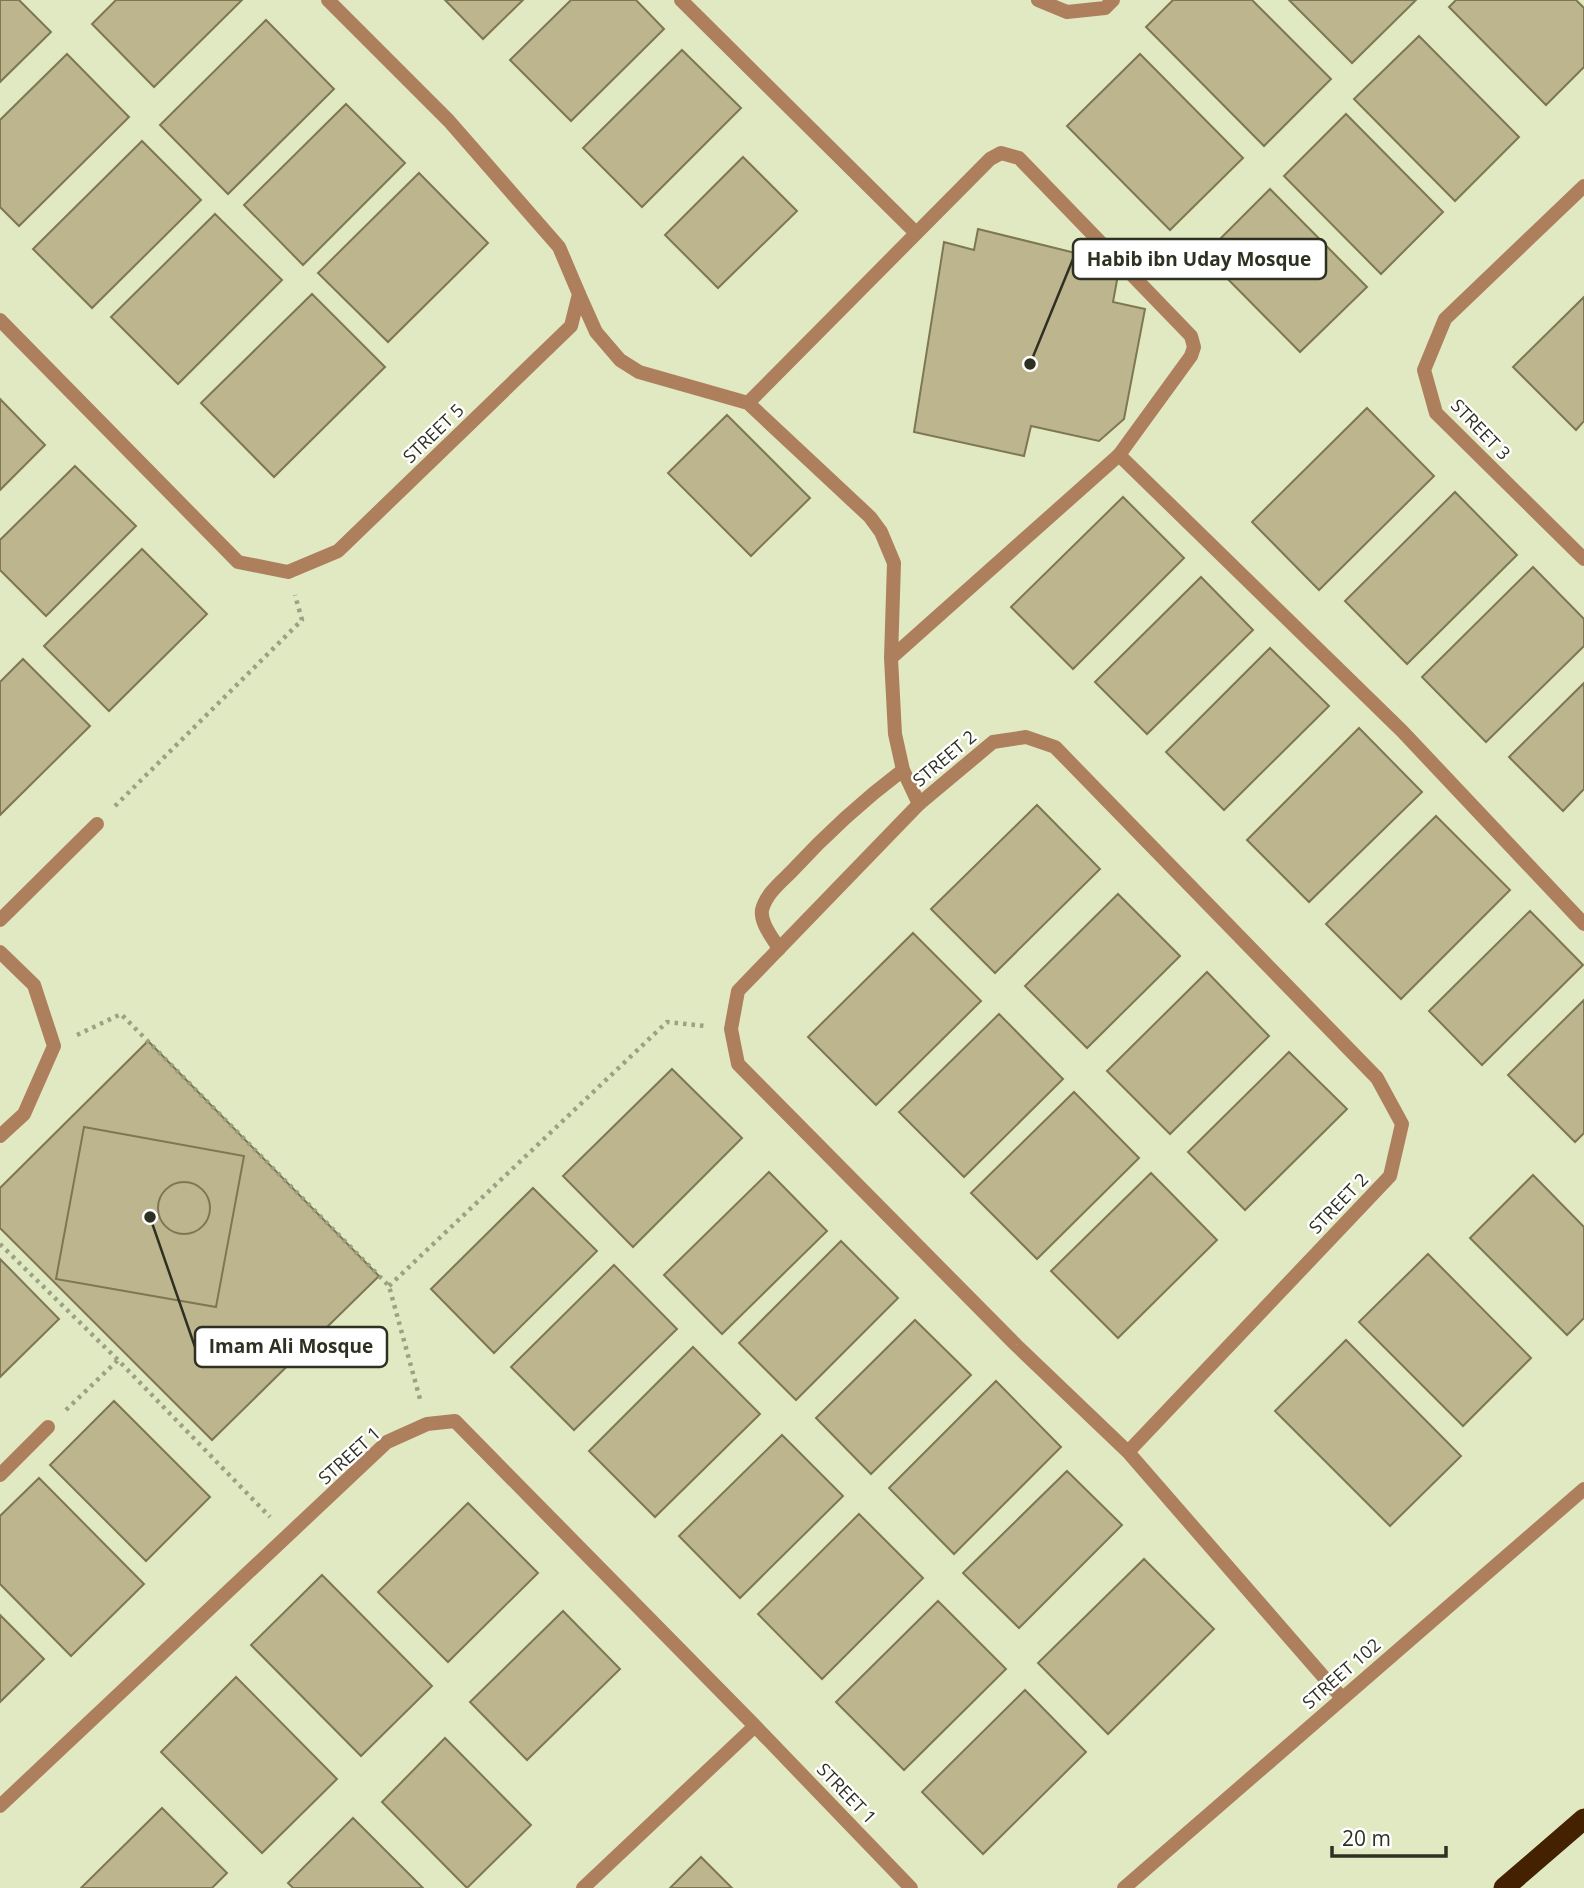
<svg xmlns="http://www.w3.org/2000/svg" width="1584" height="1888" font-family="'Open Sans',sans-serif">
  <rect width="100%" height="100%" fill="#e0e9c1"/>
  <path fill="#bdb58e" stroke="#7e7752" stroke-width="2" d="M0 0H19L51 32 0 82Z
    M116 0H242L154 87 92 24Z
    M445 0H523L483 39Z
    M571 0H636L664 29 571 121 510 60Z
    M1173 0H1252L1331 79 1264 146 1146 27Z
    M1289 0H1416L1352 63Z
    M1456 0H1576L1584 8V67L1546 105 1449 7Z
    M266 20 334 89 228 194 160 125Z
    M1419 36 1519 137 1455 201 1354 99Z
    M682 50 741 108 642 207 583 148Z
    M67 54 129 117 19 226 0 207V120Z
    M1140 54 1243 158 1170 230 1067 126Z
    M346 104 405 163 303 265 244 205Z
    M1346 114 1443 212 1381 274 1284 176Z
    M142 141 201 200 92 308 33 249Z
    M743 157 797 211 718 288 665 235Z
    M419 173 488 243 388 342 318 273Z
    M1270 189 1367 287 1300 352 1204 255Z
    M215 214 282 280 178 384 111 317Z
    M978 229 1120 264 1113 302 1145 309 1124 419 1099 441 1031 426 1024 456 914 432 944 242 974 250Z
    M312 294 385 367 274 477 201 403Z
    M1584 297V421L1576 430 1513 367Z
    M0 399 45 445 0 490Z
    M1367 408 1434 476 1319 590 1252 522Z
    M727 415 810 498 751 556 668 473Z
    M75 466 136 526 46 616 0 570V540Z
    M1455 492 1517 555 1407 664 1345 601Z
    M1123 497 1184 558 1073 669 1011 607Z
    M142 549 207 614 109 711 44 646Z
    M1533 567 1584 619V646L1486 742 1422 677Z
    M1201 577 1253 630 1147 734 1095 682Z
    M1270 648 1329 706 1224 810 1166 752Z
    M23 659 90 726 0 815V682Z
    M1584 683V789L1563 811 1509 757Z
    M1359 728 1422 792 1309 902 1247 840Z
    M1037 805 1100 869 995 973 931 909Z
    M1436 816 1510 890 1401 999 1326 924Z
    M1118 894 1180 956 1087 1048 1025 986Z
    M1530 911 1583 965 1482 1065 1429 1011Z
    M913 933 981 1001 876 1105 808 1037Z
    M1207 972 1269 1036 1170 1134 1107 1071Z
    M1584 1000V1133L1575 1142 1508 1075Z
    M999 1014 1063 1079 964 1177 899 1112Z
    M148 1041 379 1276 212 1440 0 1228V1188Z
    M1289 1052 1347 1109 1245 1210 1188 1152Z
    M672 1069 742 1138 633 1247 563 1176Z
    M1074 1092 1139 1158 1037 1259 971 1193Z
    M84 1127 244 1156 216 1307 56 1279Z
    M769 1172 827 1231 722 1334 664 1275Z
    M1151 1173 1217 1240 1118 1338 1051 1271Z
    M1533 1175 1584 1227V1318L1567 1335 1470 1238Z
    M158 1208a26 26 0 1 1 52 0a26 26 0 1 1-52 0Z
    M533 1188 597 1251 494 1353 431 1289Z
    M841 1241 898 1298 796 1400 739 1343Z
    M1428 1254 1531 1358 1463 1426 1359 1322Z
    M0 1259 59 1319 0 1377Z
    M614 1265 677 1329 574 1430 511 1367Z
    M915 1320 971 1375 871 1474 816 1418Z
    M1346 1340 1461 1456 1390 1526 1275 1411Z
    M693 1347 760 1414 655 1517 589 1451Z
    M996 1381 1061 1447 954 1554 889 1488Z
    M114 1401 210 1497 146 1561 50 1465Z
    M782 1435 843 1496 740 1598 679 1536Z
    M1067 1471 1122 1525 1019 1628 963 1573Z
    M39 1478 144 1584 71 1656 0 1584V1516Z
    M468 1503 538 1573 448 1662 378 1592Z
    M859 1514 923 1578 822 1679 758 1614Z
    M1144 1559 1214 1629 1108 1734 1038 1663Z
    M322 1575 432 1686 361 1756 251 1645Z
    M938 1601 1006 1669 904 1770 836 1702Z
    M563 1611 620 1669 527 1760 470 1702Z
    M0 1615 44 1659 0 1702Z
    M236 1677 337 1779 262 1853 161 1752Z
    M1025 1690 1086 1752 983 1854 922 1792Z
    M445 1738 531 1825 467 1888 382 1802Z
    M162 1808 227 1873 212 1888H81Z
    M353 1818 423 1888H293L288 1883Z
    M701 1857 732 1888H670Z"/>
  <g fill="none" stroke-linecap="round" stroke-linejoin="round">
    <path stroke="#9ba183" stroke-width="4.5" stroke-dasharray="3.5 5" stroke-linecap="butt" d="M115 806 302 620 295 595
      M77 1035 121 1014 389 1286 420 1399
      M0 1244 118 1360 270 1517
      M389 1286 667 1022 705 1026
      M66 1410 118 1360"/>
    <path stroke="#ad7f5c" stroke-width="14" d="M579 294 596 332 620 360 639 372 748 403 870 517 881 532 894 563 891 658 895 734 903 770 919 804
      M748 403 990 159 1001 153 1019 158 1191 336 1194 347 1191 356 1119 455 891 658
      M0 920 97 824
      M779 949C773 938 760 923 762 910 766 894 780 883 791 872 826 834 862 801 903 770"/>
    <path stroke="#ad7f5c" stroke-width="14" d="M681 0 915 232
      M1038 0 1067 12 1105 8 1113 0
      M1584 186 1445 319 1424 370 1436 413 1584 559
      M0 320 238 562 288 572 338 551 571 326 579 294 559 247 449 121 328 0
      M1119 455 1402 731 1584 924
      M0 952 34 985 54 1046 24 1114 0 1136
      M1128 1452 1390 1176 1402 1124 1377 1078 1055 747 1026 737 993 742 919 804 738 991 731 1029 738 1064 1016 1345 1128 1452 1342 1698
      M0 1475 48 1427
      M0 1806 387 1442 427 1424 455 1421 755 1726 911 1888
      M583 1888 755 1726"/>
    <path stroke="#ad7f5c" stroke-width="14" d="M1124 1888 1584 1489"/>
    <path stroke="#432101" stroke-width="21" d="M1504 1888 1584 1819"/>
  </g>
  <g text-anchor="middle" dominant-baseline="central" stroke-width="5" stroke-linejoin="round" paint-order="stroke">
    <g font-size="18" fill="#2e3122" stroke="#fff">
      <text transform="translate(1481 429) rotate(46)">STREET 3</text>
      <text transform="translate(433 433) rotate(-44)">STREET 5</text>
      <text transform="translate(944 758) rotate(-40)">STREET 2</text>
      <text transform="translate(1338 1203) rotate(-46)">STREET 2</text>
      <text transform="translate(349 1455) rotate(-42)">STREET 1</text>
      <text transform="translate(1341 1673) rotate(-41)">STREET 102</text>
      <text transform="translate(847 1793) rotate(46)">STREET 1</text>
    </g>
  </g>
  <path fill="none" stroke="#2e3122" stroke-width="2.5" d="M1030 364L1073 259M150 1217L195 1347"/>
  <g fill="#2e3122" stroke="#fff" stroke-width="2.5">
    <circle cx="1030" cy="364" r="7"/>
    <circle cx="150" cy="1217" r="7"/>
  </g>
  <g fill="#fff" stroke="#2e3122" stroke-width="2.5">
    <rect x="1073" y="239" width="253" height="40" rx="7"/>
    <rect x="195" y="1327" width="192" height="40" rx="7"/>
  </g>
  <g font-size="19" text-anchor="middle" font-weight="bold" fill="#2e3122">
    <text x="1199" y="266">Habib ibn Uday Mosque</text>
    <text x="291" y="1353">Imam Ali Mosque</text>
  </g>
  <path d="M1332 1846v10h114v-10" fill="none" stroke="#2e3122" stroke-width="3.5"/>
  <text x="1342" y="1846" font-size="21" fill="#2e3122" stroke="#ffffff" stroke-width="5" paint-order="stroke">20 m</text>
</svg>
